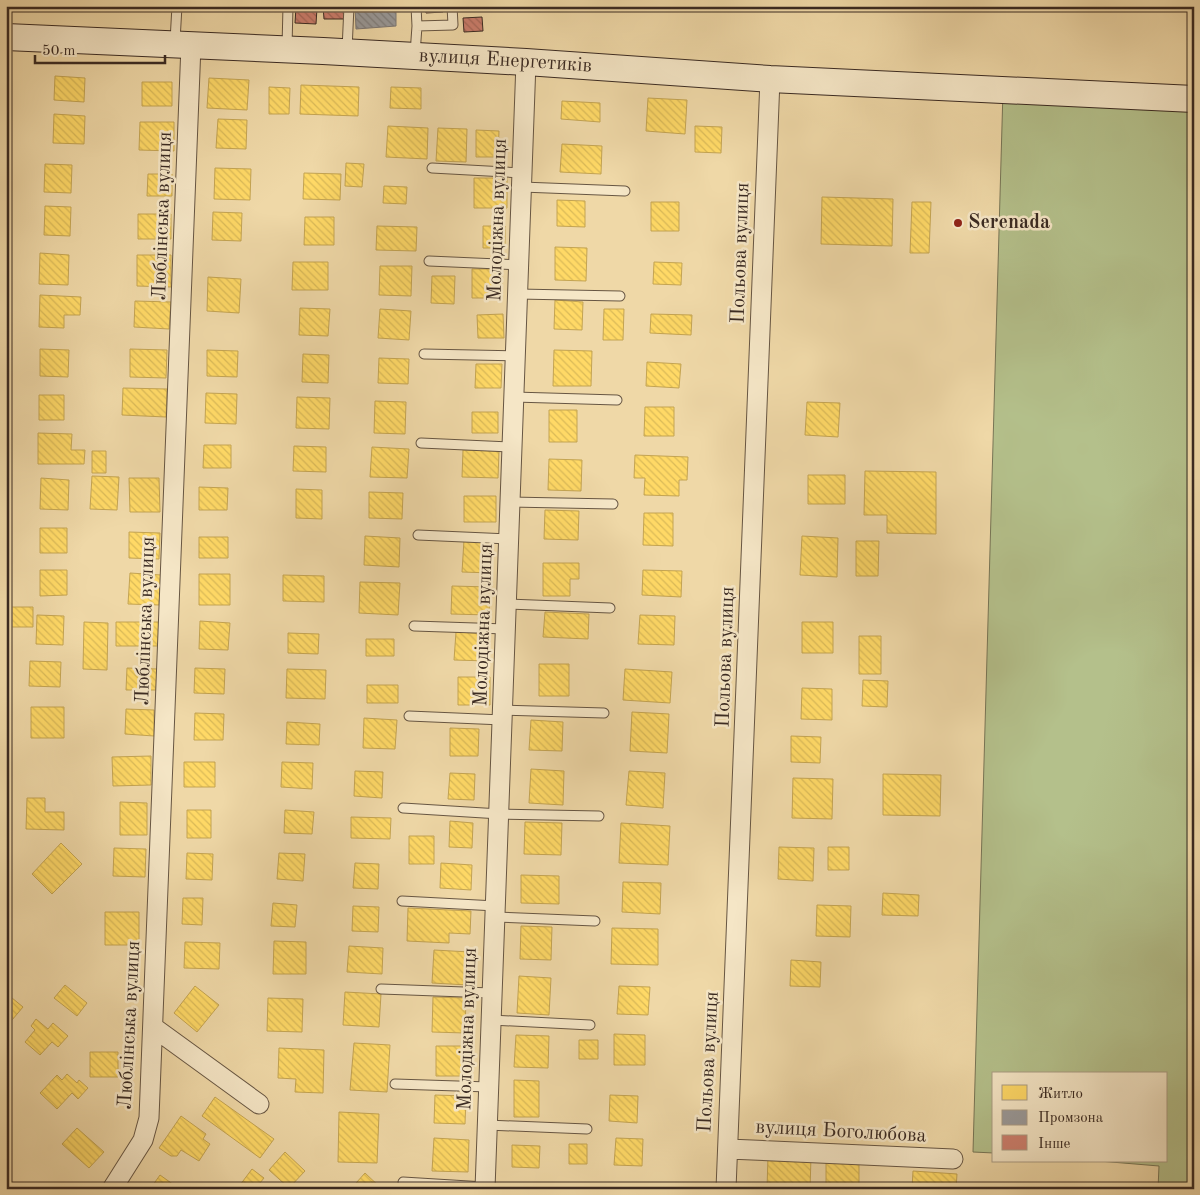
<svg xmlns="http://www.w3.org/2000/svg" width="1200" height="1195" font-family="'Old Standard TT',serif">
  <defs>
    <pattern id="homes-back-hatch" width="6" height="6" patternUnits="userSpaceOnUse" patternTransform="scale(1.25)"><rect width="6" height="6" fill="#ffd966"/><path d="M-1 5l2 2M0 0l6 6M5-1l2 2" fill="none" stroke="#dbba58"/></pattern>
    <pattern id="industry-back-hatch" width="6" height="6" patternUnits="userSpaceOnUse" patternTransform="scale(1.25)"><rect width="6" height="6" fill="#999"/><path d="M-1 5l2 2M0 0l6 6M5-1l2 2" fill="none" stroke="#7e7d7c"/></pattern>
    <pattern id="building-back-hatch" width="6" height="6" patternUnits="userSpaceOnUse" patternTransform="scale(1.25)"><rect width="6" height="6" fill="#cc7e6d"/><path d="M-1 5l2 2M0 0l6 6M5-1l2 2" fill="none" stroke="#a76759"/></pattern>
  </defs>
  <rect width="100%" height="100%" fill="#efd8a7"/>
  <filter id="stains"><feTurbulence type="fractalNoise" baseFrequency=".004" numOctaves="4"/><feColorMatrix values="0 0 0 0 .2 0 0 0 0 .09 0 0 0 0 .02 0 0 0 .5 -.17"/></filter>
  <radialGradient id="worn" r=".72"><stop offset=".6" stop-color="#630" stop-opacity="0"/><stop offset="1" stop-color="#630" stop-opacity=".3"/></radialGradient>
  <path fill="#b4c08b" stroke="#777556" d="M1003 90 1194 99V1189H1158L1159 1166 1099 1161H1166V1074H994V1153L973 1152Z"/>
  <path fill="url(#homes-back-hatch)" stroke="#c4a452" d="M55 76 85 78 84 102 54 100Z
    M209 78 249 80 247 110 207 108Z
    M142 82H172V106H142Z
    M301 85 359 87 358 116 300 114Z
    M269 87 290 88 289 114H269Z
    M391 87 421 88V109L390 108Z
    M648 98 687 100 685 134 646 131Z
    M562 101 600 103V122L561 119Z
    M54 114 85 116 84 144 53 143Z
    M218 119 247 120 246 149 216 148Z
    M140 122H174V151L139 150Z
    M388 126 428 128 427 159 386 157Z
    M695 126 722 127 721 153 695 152Z
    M438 128 467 129 466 162 436 161Z
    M476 130 499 131 498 157H476Z
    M562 144 602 146 601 174 560 172Z
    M346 163 364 164 362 187 345 186Z
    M45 164 72 165 71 193 44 192Z
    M215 168 251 169 250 200 214 199Z
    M304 173 341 174 340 200 303 199Z
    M148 174H172V196H147Z
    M474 178H507V208H474Z
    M384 186 407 187 406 204 383 203Z
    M822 197 893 199 892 246 821 244Z
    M557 200 585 201V227L557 226Z
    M651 202H679V231H651Z
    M912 202H931L929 253H910Z
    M45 206 71 207 70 236 44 235Z
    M213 212 242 213 241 241 212 240Z
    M138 214H171V239H138Z
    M305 217H334V245H304Z
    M377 226 417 227 416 251 376 250Z
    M483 226H505V248H483Z
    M555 247 587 248 586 281 555 280Z
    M40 253 69 255 68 285 39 284Z
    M137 255H171V287L137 286Z
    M293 262H328V290H292Z
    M654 262 682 263 681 285 653 284Z
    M380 266H412L411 296 379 295Z
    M472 269H502V298H472Z
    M432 276H455L454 304 431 303Z
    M208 277 241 279 239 313 207 311Z
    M40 295 81 297 80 315H64V328L39 327Z
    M555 300 583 302 582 330 554 329Z
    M135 301 171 302 169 329 134 327Z
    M300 308 330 309 328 336 299 335Z
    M380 309 411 311 409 340 378 338Z
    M604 309H624L623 340H603Z
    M503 314 504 338H478L477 315Z
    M651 314 692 315 691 335 650 333Z
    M40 349 69 350 68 377 40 376Z
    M130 349 167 350 166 378 130 377Z
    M207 350 238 351 237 377 207 376Z
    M554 350 592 351 591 386H553Z
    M303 354 329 355 328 383 302 382Z
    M379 358 409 359 408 384 378 383Z
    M647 362 681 364 679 388 646 386Z
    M476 364H502L501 388H475Z
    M123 388 167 389 166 417 122 415Z
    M206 393 237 394 236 424 205 423Z
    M39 395H64V420H39Z
    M297 397 330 398 329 429 296 428Z
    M375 401 406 402 405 434 374 433Z
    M807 402 840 403 838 437 805 435Z
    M645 407H674V436H644Z
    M549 410H577V442H549Z
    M472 412H498V433H472Z
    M38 433 72 434 71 450H85L84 464H38Z
    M204 445H231V468H203Z
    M294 446 326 447V472L293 471Z
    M372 447 409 449 407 478 370 477Z
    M463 450 499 451 498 478 462 477Z
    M92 451H106V473H92Z
    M635 455 688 457 687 480H679V496L644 495 645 478H634Z
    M549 459 582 460 581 491 548 490Z
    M865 471 936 472V534L887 533V515H864Z
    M808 475H845V504H808Z
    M92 476 119 477 117 510 90 509Z
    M41 478 69 480 68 510 40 509Z
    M129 478H159L160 512H130Z
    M199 487 228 488 227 510H199Z
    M296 489 322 490V519L296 518Z
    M369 492 403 493 402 519 369 518Z
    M464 496H496V522H464Z
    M545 510 579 511 578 540 544 539Z
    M644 513H673V546L643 545Z
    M40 528H67V553H40Z
    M129 532 160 533 159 559 129 558Z
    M365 536 400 538 399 567 364 565Z
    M802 536 838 538 837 577 800 575Z
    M199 537H228V558H199Z
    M464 540 493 541 492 573 462 572Z
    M856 541H879L878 576H856Z
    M543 563H579V579H570V596H543Z
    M40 570H67V595L40 596Z
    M643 570 682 571 681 597 642 595Z
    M130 573 161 575 159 605 128 604Z
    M199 574H230V605H199Z
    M283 575 324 576V602L283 601Z
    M360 582 400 583 398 615 359 613Z
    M452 586 490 587 489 615 451 614Z
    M9 607H33V627H9Z
    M545 612 589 614 588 639 543 637Z
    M37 615 64 616 63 645 36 644Z
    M640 615 675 616 674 645 638 644Z
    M200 621 230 623 228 650 199 649Z
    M84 622 108 623 107 670 83 669Z
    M116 622H159V646H116Z
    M802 622H833V653H802Z
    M456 632 490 634 489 661 454 660Z
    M288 633 319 634 318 654 288 653Z
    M859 636H881V674H859Z
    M366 639H394V656H366Z
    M30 661 61 662 60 687 29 686Z
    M539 664H569V696H539Z
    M127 668 157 669 156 690H126Z
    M195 668 225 669 224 694 194 693Z
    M287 669 326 670 325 699 286 698Z
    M625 669 672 672 670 703 623 700Z
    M458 677H490V705H458Z
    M863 680 888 681 887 707 862 706Z
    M367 685H398V703H367Z
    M802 688 832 689V720L801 719Z
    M31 707H64V738H31Z
    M126 709 154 710V736L125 734Z
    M632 712 669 714 667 753 630 751Z
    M195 713 224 714 223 740H194Z
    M364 718 397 720 395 749 363 748Z
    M531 720 563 722 562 751 529 750Z
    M287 722 320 724 319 745 286 744Z
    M450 728 479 729 478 756H450Z
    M791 736 821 737 820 763 791 762Z
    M151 756V785L113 786 112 757Z
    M184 762H215V787H184Z
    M282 762 313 763 312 789 281 787Z
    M531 769 564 771 563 805 529 803Z
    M355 771 383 772 382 798 354 796Z
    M629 771 665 773 663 808 626 805Z
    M450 773 475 774 474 800 448 799Z
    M883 774 941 775 940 816 883 815Z
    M793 778 833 779 832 819 792 818Z
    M27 798H45V812H64V830L26 829Z
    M120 802 147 803V835H120Z
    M187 810H211V838H187Z
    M285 810 314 812 312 834 284 833Z
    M351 817 391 818 390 839 351 838Z
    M450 821 473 823 472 848 449 847Z
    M525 822 562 823 561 855 524 854Z
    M621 823 670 826 668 865 619 863Z
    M409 836H434V864H409Z
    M61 843 82 864 52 894 32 874Z
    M779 847 814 848 813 881 778 879Z
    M828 847H849V870H828Z
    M114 848 146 849 145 877 113 876Z
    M187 853 213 854 212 880 186 879Z
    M279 853 305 854 303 881 277 879Z
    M355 863 379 864 378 889 353 888Z
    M441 863 472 865 471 890 440 888Z
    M521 875 559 876V904L521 903Z
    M623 882 661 883 660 914 622 912Z
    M883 893 919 895 918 916 882 915Z
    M183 898H203L202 925 182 924Z
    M273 903 297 905 295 927 271 926Z
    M817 905 851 906 850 937 816 936Z
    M353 906 379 907 378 932 352 931Z
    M408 908 471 911 470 934 449 933V943L407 941Z
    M105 912H139V945H105Z
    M521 926 552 927 551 960 520 959Z
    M612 928 658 929V965L611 964Z
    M274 941 306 942V974H273Z
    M185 942 220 943 219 969 184 968Z
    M349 946 383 948 382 974 347 972Z
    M434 950 470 952 468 985 432 983Z
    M791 960 821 962 820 987 790 986Z
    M519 976 551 978 549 1015 517 1013Z
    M65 985 87 1003 77 1016 54 998Z
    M195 986 219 1005 197 1032 174 1013Z
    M619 986 650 987 648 1015 617 1014Z
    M345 992 381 994 379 1027 343 1025Z
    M6 993 23 1007 7 1026 6 1025Z
    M433 997 466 998 465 1033 432 1032Z
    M268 998 303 999 302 1032 267 1031Z
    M36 1019 48 1029 53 1023 68 1036 58 1047 52 1042 40 1055 25 1042 35 1030 31 1026Z
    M614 1034 645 1035V1065H614Z
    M516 1035 549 1036 548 1068 514 1067Z
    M579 1040H598V1059H579Z
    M354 1043 390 1045 387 1092 350 1090Z
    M436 1046H467V1076H436Z
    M279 1048 324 1050 323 1093 295 1092 296 1079 278 1078Z
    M90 1052H118V1077H90Z
    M67 1074 77 1083 79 1080 88 1088 78 1099 72 1093 57 1109 40 1093 57 1075 62 1080Z
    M514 1080 539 1081V1117H514Z
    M435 1095 466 1096 465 1124 434 1123Z
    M610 1095 638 1096 637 1123 609 1121Z
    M215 1097 274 1139 260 1158 202 1116Z
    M339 1112 379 1114 377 1163 338 1162Z
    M181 1116 206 1134 203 1139 210 1144 199 1161 181 1150 177 1156H171L159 1148Z
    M77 1128 104 1152 89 1168 62 1144Z
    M434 1138 469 1140 468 1172 432 1171Z
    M616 1138 643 1139 642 1166 614 1165Z
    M569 1144H587V1164H569Z
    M512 1145 540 1146 539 1168 512 1167Z
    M285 1152 305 1171 289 1188 269 1170Z
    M768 1156 811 1157 810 1189H767Z
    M826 1161H859V1189H826Z
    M252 1169 264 1178 255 1189H237Z
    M913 1171 957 1174 956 1189H912Z
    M365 1173 382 1189H362L356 1183Z
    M160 1175 174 1185 172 1189H150Z"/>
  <path fill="url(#industry-back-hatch)" stroke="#7c7875" d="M355 6H406V8H396V26L356 29Z"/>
  <path fill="url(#building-back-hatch)" stroke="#3a2a22" d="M70 6H161V8H70Z
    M204 6H281V7L204 9Z
    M323 6H346V19H324Z
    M425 6H443V12L426 13Z
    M296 7 317 8 316 24 295 23Z
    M482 17 483 31 464 32 463 18Z"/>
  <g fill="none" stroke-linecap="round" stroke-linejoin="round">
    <defs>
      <path id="lane" d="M417 26 453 25 452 6
        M175 41 177 6
        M287 47 288 6
        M347 50 349 6
        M415 54 417 26 416 6
        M432 168 522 173
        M522 187 625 191
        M429 261 519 265
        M518 294 620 296
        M424 354 516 356
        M514 397 617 400
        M421 443 512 447
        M510 502 613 504
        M418 535 509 539
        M507 604 610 608
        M414 626 506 629
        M503 710 604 713
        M409 716 503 720
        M403 808 500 814 599 816
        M402 901 496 906
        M495 917 595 921
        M381 989 492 993
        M491 1020 590 1025
        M395 1084 489 1087
        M487 1125 587 1129
        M403 1182 485 1187"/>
      <path id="street" d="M153 1027 259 1104
        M728 1149 953 1159
        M112 1189 143 1140 149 1118 191 45
        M485 1189 526 62
        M726 1189 770 79"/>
      <g id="secondary">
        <path id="s1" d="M6 37 323 51 526 62 770 79 1194 99"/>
      </g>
    </defs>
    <use href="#lane" stroke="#675643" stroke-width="11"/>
    <use href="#street" stroke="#675643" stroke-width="21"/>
    <use href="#secondary" stroke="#3a2a22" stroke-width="28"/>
    <use href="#lane" stroke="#f5e6c6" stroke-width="9"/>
    <use href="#street" stroke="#f5e6c6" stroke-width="19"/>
    <use href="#secondary" stroke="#f5e6c6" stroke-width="26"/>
  </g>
  <circle fill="#8f2418" stroke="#f5e6c6" stroke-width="2" cx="958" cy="223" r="5"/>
  <g text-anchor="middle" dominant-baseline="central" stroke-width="5" stroke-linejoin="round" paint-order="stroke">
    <g font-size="20" fill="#3a2a22" stroke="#f5e6c6">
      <text stroke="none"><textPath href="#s1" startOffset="500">вулиця Енергетиків</textPath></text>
      <text transform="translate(163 216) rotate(-88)">Люблінська вулиця</text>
      <text transform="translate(498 220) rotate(-88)">Молодіжна вулиця</text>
      <text transform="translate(741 253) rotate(-88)">Польова вулиця</text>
      <text transform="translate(146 621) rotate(-88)">Люблінська вулиця</text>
      <text transform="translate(484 625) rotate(-88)">Молодіжна вулиця</text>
      <text transform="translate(726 657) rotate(-88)">Польова вулиця</text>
      <text transform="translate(130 1025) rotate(-87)">Люблінська вулиця</text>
      <text transform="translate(468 1029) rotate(-88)">Молодіжна вулиця</text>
      <text transform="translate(709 1062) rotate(-87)">Польова вулиця</text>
      <text transform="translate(841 1132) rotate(3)">вулиця Боголюбова</text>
    </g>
    <g font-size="20" font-weight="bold" fill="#3a2a22" stroke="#f5e6c6" text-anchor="start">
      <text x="968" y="223">Serenada</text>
    </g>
  </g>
  <rect width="1200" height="1195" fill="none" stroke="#efd8a7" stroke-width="25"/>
  <rect x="8" y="8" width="1185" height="1180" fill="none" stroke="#3a2a22" stroke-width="2.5"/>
  <rect x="12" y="12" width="1175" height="1170" fill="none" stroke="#3a2a22"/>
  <rect x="992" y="1072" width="175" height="90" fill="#f5e6c6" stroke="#aa9b84"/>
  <rect x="1002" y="1085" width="25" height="15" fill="#ffd966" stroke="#aa9b84"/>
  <text x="1038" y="1098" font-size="15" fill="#3a2a22">Житло</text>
  <rect x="1002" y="1110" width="25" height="15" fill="#999999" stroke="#aa9b84"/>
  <text x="1038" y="1122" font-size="15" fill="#3a2a22">Промзона</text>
  <rect x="1002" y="1135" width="25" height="15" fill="#cc7e6d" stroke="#aa9b84"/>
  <text x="1038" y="1148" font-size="15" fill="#3a2a22">Інше</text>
  <path d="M35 55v8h130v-8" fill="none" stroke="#3a2a22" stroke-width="2.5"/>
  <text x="42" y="55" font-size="15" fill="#3a2a22" stroke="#f5e6c6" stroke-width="4" paint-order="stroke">50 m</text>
  <rect width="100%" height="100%" filter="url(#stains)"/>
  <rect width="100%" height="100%" fill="url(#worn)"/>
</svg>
